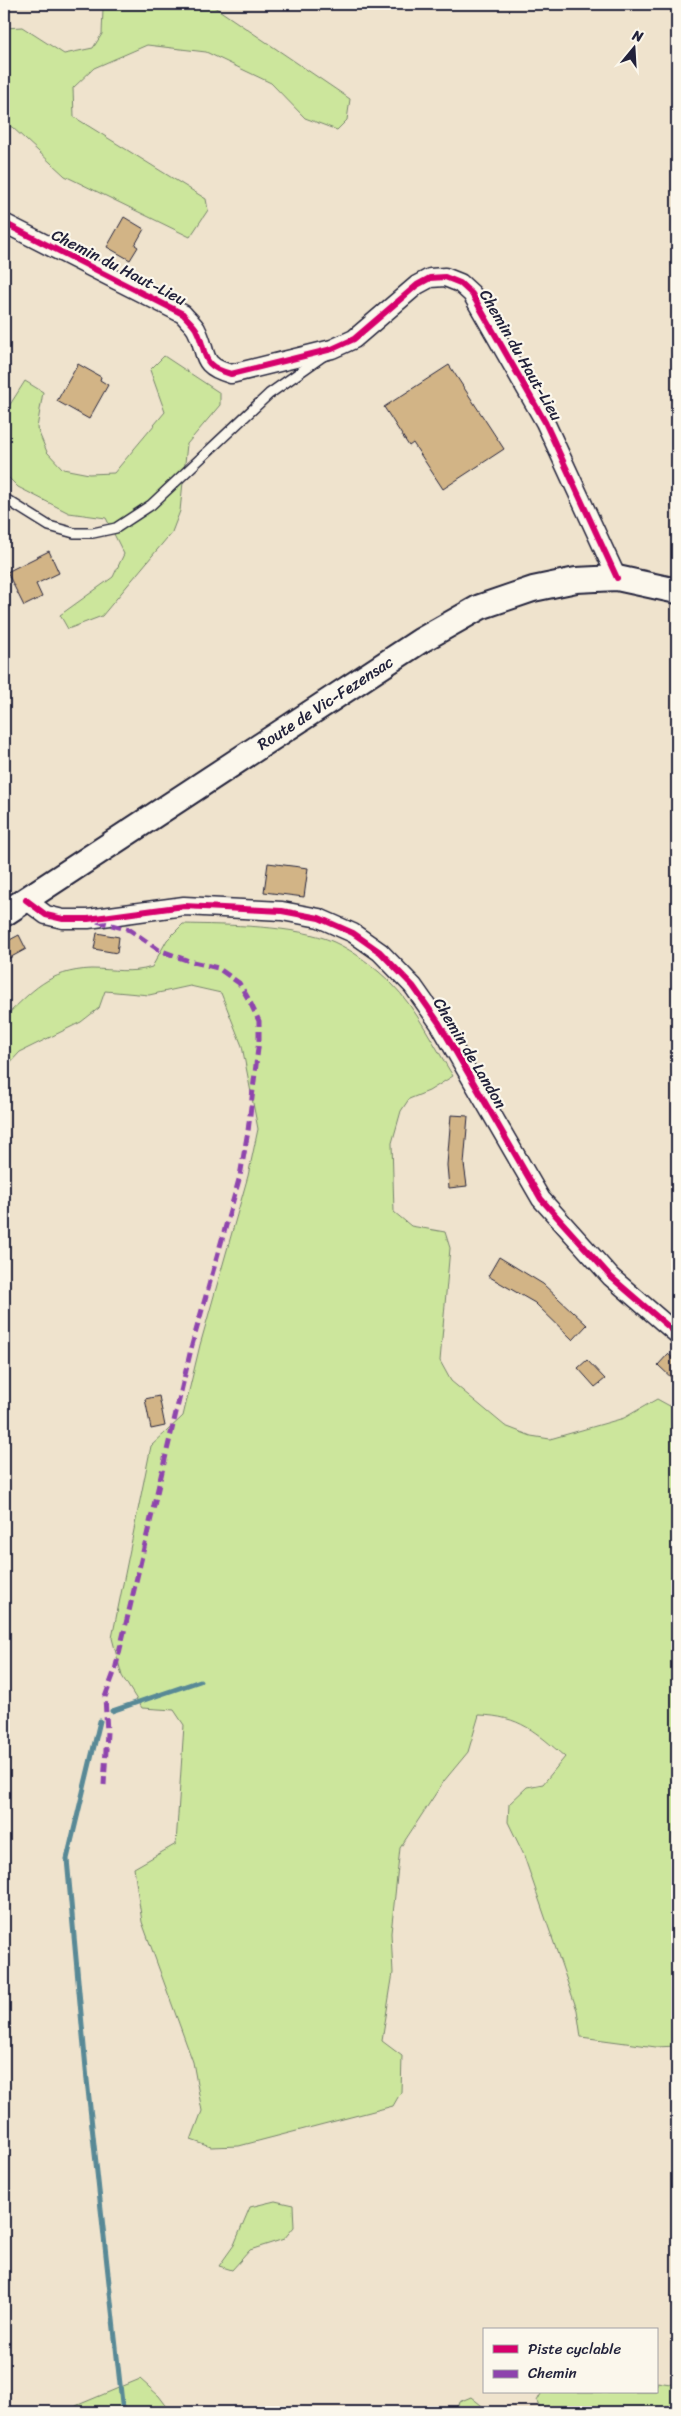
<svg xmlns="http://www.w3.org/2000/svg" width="681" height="2416" font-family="Sriracha,sans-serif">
  <rect width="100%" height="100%" fill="#efe3cd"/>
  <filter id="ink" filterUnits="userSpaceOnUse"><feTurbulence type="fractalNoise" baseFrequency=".02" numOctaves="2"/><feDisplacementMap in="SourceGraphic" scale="10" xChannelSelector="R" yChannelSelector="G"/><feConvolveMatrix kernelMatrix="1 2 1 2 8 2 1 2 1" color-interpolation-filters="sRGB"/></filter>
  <g filter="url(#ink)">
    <path fill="#cce69c" stroke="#77846c" d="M98 4H210L350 99 347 120 337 130 305 118 271 83 206 52 147 45 94 68 73 88 74 117 206 199 208 210 190 237 65 176 12 127 4 126V28L22 27 64 54 93 48 102 34 103 9Z
      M164 356 220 393V405L187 444 180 511 172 532 102 616 68 629 60 615 113 577 124 554 106 518 69 513 18 487 4 473V414L25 381 43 392 37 428 47 452 63 469 89 474 114 473 165 412 150 370Z
      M183 924C225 925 297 925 334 942 354 951 376 968 392 984 416 1008 435 1047 453 1076L429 1091 409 1099 401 1111 392 1143 394 1212 411 1226 445 1232 450 1248 440 1361 451 1381 505 1426 531 1436 550 1439 624 1418 657 1399 677 1410V1747L675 1749V1782L677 1784V2046L656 2047 581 2037 577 2010 523 1853 508 1822 509 1804 527 1787 543 1784 565 1757C536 1732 520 1716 479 1715L468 1752 444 1781 400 1848 391 1933 393 1973 382 2041 402 2056 401 2092 393 2106 239 2146 211 2147 191 2140 202 2111 193 2062 142 1922 134 1868 176 1844 184 1725 174 1710 142 1708 122 1676 112 1638 151 1446 183 1416 200 1345 248 1176 258 1129 242 1046 221 993 190 986 149 995 105 991 99 1008 81 1022 20 1052 4 1069V1018C33 990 48 971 91 969 114 969 130 974 152 967L167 940Z
      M275 2201 293 2205 294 2227 284 2239 250 2250 232 2270 219 2266 234 2245 250 2207Z
      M140 2379 159 2396 171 2412H66L78 2405Z
      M657 2382 677 2385V2412H542L537 2401 542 2392H657Z
      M471 2397 486 2409V2412H456L459 2402Z"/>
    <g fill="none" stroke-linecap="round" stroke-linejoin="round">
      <path stroke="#588996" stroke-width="5" d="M112 1711 200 1681
        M100 1721 67 1859 87 2080 123 2412"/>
    </g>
    <path fill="#d2b486" stroke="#22223b" d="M124 217 144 229 135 245 138 247 130 260 107 247Z
      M78 364 101 377 100 380 108 385 89 419 57 401Z
      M449 365 504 449 443 489 413 443 409 446 384 407Z
      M49 551 59 573 36 584 42 597 24 606 7 572Z
      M268 863 308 868 304 897 264 892Z
      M97 933 119 937 117 953 94 949Z
      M19 935 26 949 4 961V943Z
      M451 1115 468 1116 464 1164 467 1186 449 1188 447 1165Z
      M499 1257 543 1284 587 1325 573 1340 535 1303 488 1276Z
      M668 1354 677 1362V1383L658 1365Z
      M587 1360 605 1379 595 1387 578 1368Z
      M159 1396 165 1426 151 1429 145 1399Z"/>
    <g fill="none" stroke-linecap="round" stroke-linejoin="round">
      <defs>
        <path id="lane" d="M4 498 49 526 74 533H93L116 528 151 505 269 394 323 356"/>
        <path id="street" d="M4 223 183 314C187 319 193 324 196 329 209 354 198 365 231 374L332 349 354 339 417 285 430 278 445 277 460 283 472 294 545 422 617 578
          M26 900 46 915 63 919H88L184 906 282 911 319 918 353 933 380 952 413 986 439 1023 541 1199 611 1277 677 1334"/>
        <path id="secondary" d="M4 914 420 641 480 607 533 589 576 580 617 578 677 591"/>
      </defs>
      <use href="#lane" stroke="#22223b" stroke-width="12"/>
      <use href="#street" stroke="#22223b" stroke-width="21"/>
      <use href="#secondary" stroke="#22223b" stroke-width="28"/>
      <use href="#lane" stroke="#fbf7ec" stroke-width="9"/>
      <use href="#street" stroke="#fbf7ec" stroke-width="18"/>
      <use href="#secondary" stroke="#fbf7ec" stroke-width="24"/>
      <path stroke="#8e44ad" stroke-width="5" stroke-dasharray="10 5" stroke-linecap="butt" d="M97 921 130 930 159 950 189 961 218 968 239 983 249 1000 259 1021V1040L248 1131 240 1176 192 1345 115 1670 105 1697 107 1732 104 1785"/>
      <defs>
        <path id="cycleway" d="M4 223 183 314C187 319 193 324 196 329 209 354 198 365 231 374L332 349 354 339 417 285 430 278 445 277 460 283 472 294 545 422 617 578
          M26 900 46 915 63 919H88L184 906 282 911 319 918 353 933 380 952 413 986 439 1023 541 1199 611 1277 677 1334"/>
      </defs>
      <use href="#cycleway" stroke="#fbf7ec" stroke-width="9"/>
      <use href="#cycleway" stroke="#d6006c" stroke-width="6"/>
    </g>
  </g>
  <g text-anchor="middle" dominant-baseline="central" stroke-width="4.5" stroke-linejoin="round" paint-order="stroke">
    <g font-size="16" fill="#22223b" stroke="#fbf7ec">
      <text transform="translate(119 267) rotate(27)">Chemin du Haut-Lieu</text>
      <text transform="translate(521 355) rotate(60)">Chemin du Haut-Lieu</text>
      <text transform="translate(325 703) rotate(-33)">Route de Vic-Fezensac</text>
      <text transform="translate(470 1053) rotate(59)">Chemin de Landon</text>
    </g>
  </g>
  <rect width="681" height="2416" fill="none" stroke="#fbf7ec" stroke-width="20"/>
  <rect x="10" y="10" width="661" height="2396" fill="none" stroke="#22223b" stroke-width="2" filter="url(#ink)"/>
  <rect x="483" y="2328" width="175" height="65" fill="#fbf7ec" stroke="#a4a2a5"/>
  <rect x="493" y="2345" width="25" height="8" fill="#d6006c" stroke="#a4a2a5"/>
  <text x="528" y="2354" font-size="15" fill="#22223b">Piste cyclable</text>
  <rect x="493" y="2370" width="25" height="8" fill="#8e44ad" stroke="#a4a2a5"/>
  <text x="528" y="2378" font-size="15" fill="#22223b">Chemin</text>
  <g transform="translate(634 48) rotate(18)" stroke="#fbf7ec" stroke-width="4" paint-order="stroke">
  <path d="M0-4L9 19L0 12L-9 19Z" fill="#22223b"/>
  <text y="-8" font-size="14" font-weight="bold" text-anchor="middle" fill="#22223b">N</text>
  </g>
</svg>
